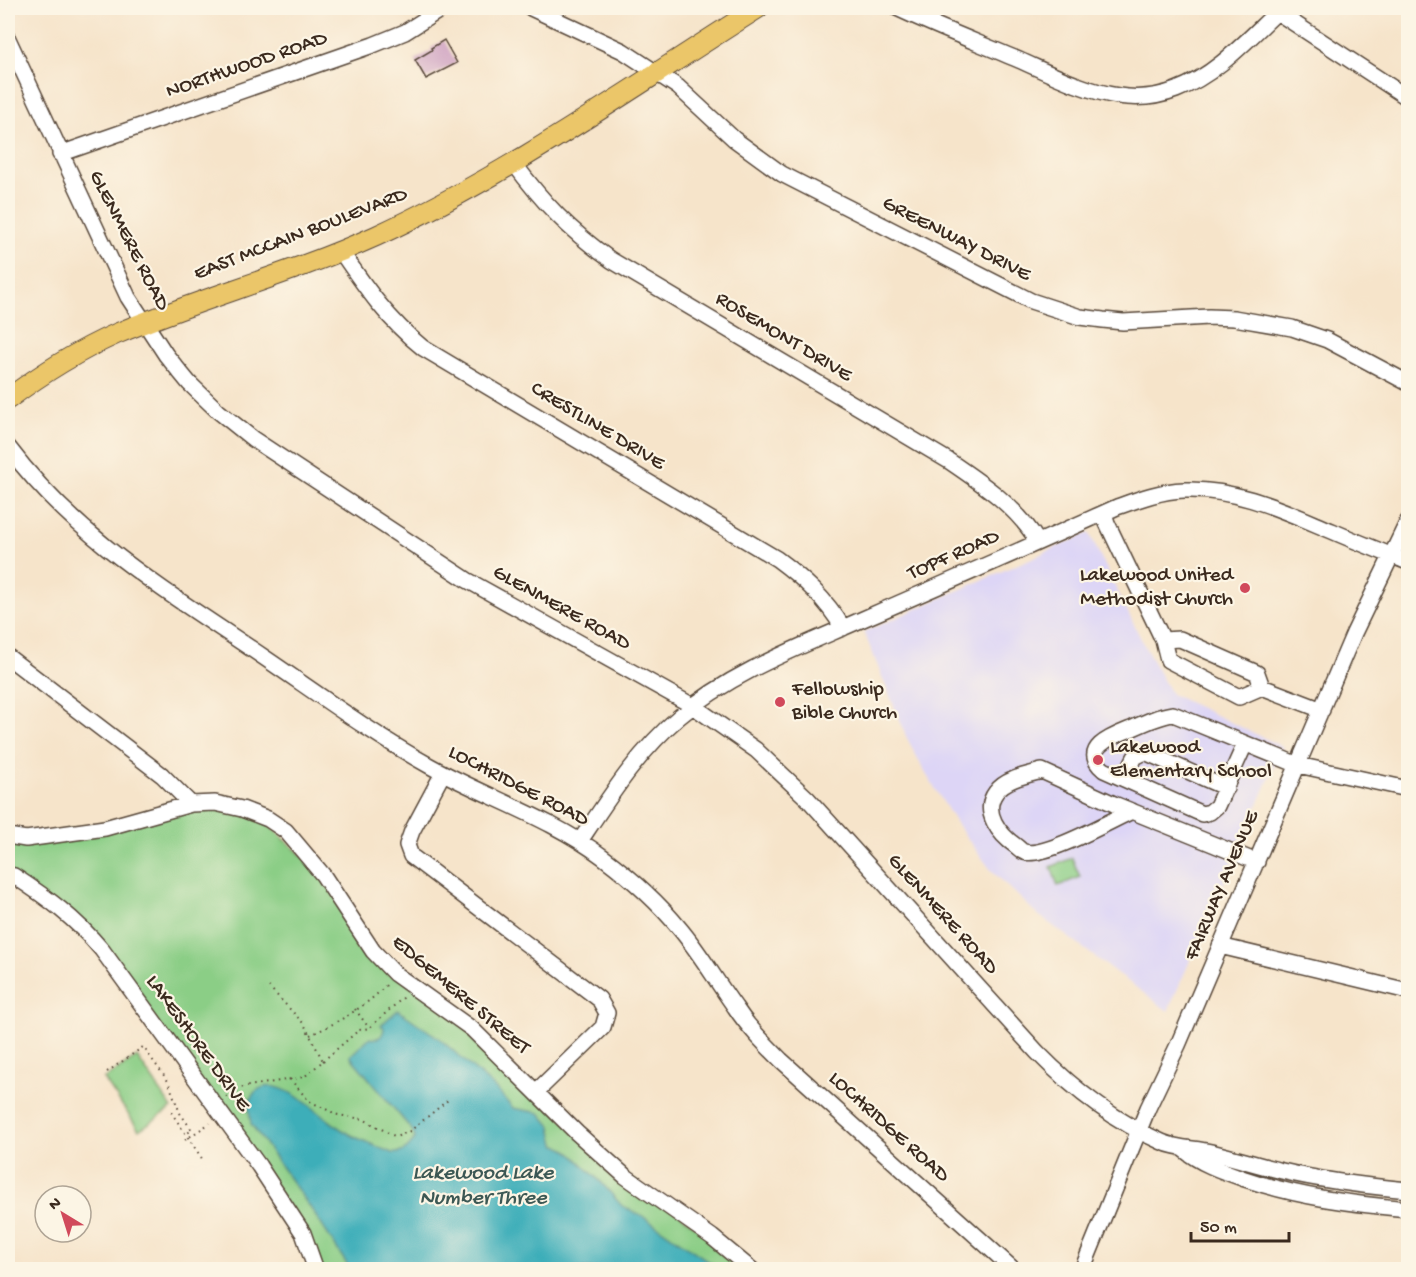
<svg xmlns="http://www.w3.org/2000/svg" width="1416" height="1277" font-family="'Gochi Hand',sans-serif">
  <rect width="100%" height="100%" fill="#fcf5e5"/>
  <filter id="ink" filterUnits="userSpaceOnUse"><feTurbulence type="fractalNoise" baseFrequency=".0167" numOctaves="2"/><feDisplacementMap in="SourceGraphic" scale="12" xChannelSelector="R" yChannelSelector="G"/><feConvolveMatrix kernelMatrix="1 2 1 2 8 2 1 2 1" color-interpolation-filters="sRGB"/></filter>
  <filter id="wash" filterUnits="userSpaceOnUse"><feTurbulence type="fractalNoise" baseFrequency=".008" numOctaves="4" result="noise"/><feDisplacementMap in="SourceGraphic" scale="24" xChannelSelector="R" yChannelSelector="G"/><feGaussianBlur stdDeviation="1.35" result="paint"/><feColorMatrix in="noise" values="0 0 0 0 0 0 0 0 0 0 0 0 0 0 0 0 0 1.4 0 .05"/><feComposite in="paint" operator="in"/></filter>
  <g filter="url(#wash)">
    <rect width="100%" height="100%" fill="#f6e4ca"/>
    <path fill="#ddd5f6" d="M1089 533 1147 651 1171 694 1283 747 1168 1011 1037 914 991 870 956 823 926 774 906 736 864 632Z"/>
    <path fill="#8bce86" stroke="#637c52" stroke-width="1.5" d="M191 804 257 814 323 875 382 961 447 1009 596 1151 752 1269H319L225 1119 83 927 8 877V839H26Z
      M1072 858 1080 877 1058 886 1051 867Z
      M137 1057 172 1108 139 1130 104 1079Z"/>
    <path fill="#3eaeb9" stroke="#3c6c6c" stroke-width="1.5" d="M398 1010 440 1039 495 1088 513 1108 540 1113 551 1126 555 1144 569 1151 602 1183 622 1206 642 1216 720 1269H350L314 1213 251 1124 248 1104C250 1101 252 1095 255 1092 279 1070 324 1120 344 1131 359 1140 376 1146 392 1153 404 1154 409 1148 415 1138L412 1130 350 1056 369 1038C378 1040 383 1037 384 1028L381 1025Z"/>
    <g id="blocks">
      <path fill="#cea0c1" d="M444 40 457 63 426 79 415 60 432 50 431 48Z"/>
    </g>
  </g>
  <g filter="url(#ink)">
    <use href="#blocks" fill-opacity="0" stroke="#574638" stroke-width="1.5"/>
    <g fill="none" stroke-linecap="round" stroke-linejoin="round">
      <defs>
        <path id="minor" d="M531 8 623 51 678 87 734 139 782 174 1031 301 1080 317 1103 320 1123 322 1209 317 1234 318 1292 328 1327 340 1408 383
          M897 8C937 27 979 43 1019 60 1051 74 1084 91 1118 96 1138 99 1158 97 1176 90 1216 75 1247 40 1277 12
          M1271 8 1408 98
          M8 39 128 297 166 355 189 383 218 411 253 439 467 580 693 706 756 750 808 799 1037 1052C1074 1090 1114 1121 1162 1142 1178 1149 1195 1148 1211 1152 1235 1158 1258 1165 1282 1171 1324 1181 1366 1186 1408 1190
          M60 154 373 45 405 32 443 8
          M513 162C544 204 569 230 611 260L949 461C983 484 1017 507 1038 542
          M340 250C366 288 387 319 423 348L777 559C804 579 826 599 843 628
          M8 447C78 540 168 592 262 656 318 694 372 734 430 766 488 798 551 818 603 857 631 878 658 902 680 929 701 954 716 981 735 1007 748 1027 764 1043 781 1060L1014 1270
          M1104 513 1107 523 1163 640 1168 660 1239 697 1262 687 1322 710
          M1163 640 1180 639 1257 673 1262 687
          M8 657 162 775 191 804 215 803 242 809 268 819 286 831 323 875 373 951 395 974 472 1029 577 1133 625 1176 712 1237 752 1270
          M1245 744 1217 806 1210 812 1202 814 1104 770C1077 748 1116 735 1133 728 1146 722 1159 716 1173 714L1298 765 1408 789
          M443 773 412 831 407 845 411 856 599 999 607 1013 603 1027 537 1091
          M1124 779 1135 757 1145 752 1226 788
          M1132 811C1110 821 1045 858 1024 852 1021 851 1019 848 1016 846 1000 835 981 812 996 792 1005 779 1027 775 1042 771L1114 804 1257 862
          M8 836 26 839 105 828 191 804
          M580 841C610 796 638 752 679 717 732 672 800 647 863 619 948 582 1033 545 1117 507 1139 499 1160 491 1184 490 1237 488 1284 511 1332 531 1357 542 1383 552 1408 562
          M8 875 14 876C48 898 75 918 102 950L259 1166 303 1233 316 1270
          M1220 946 1408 991
          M1183 1149C1201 1164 1222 1171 1245 1179 1298 1197 1352 1204 1408 1209
          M1082 1270 1148 1108 1178 1045 1354 633 1408 521"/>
        <path id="major" d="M8 399C41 374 78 351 116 334 201 298 292 274 376 236 509 175 634 86 758 8"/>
      </defs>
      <use href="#minor" stroke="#574638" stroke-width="18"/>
      <use href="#major" stroke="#574638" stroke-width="22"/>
      <path stroke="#574638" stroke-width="2" stroke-dasharray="1.5 4.5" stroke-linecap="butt" d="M355 1009 369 1028
        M310 1035C334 1025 370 1004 387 984
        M323 1061 359 1030 369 1028 404 997
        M107 1072 143 1047 168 1081 180 1113 192 1130 186 1134
        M290 1079 309 1101 338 1115 363 1119 396 1137 410 1131 448 1100
        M226 1097 243 1087 304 1077 323 1061 304 1024 269 987
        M171 1112 203 1160
        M185 1140 210 1123"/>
      <use href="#minor" stroke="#fff" stroke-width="15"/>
      <use href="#major" stroke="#ebc669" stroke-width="20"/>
    </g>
  </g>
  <g fill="#d1495b" stroke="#fcf5e5" stroke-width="2">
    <circle cx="1245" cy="588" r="6"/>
    <circle cx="780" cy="702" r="6"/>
    <circle cx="1098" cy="760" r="6"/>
  </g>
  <g text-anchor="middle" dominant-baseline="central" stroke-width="4.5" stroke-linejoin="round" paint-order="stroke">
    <g font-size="21" fill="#3b2a1e" stroke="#fcf5e5">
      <text transform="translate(247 66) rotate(-19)">NORTHWOOD ROAD</text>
      <text transform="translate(301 235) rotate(-21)">EAST MCCAIN BOULEVARD</text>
      <text transform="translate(956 240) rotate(27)">GREENWAY DRIVE</text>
      <text transform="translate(128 241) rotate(63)">GLENMERE ROAD</text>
      <text transform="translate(783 338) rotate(31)">ROSEMONT DRIVE</text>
      <text transform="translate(597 427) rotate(31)">CRESTLINE DRIVE</text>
      <text transform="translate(954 556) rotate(-24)">TOPF ROAD</text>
      <text transform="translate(561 609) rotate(29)">GLENMERE ROAD</text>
      <text transform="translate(518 787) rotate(27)">LOCHRIDGE ROAD</text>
      <text transform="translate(1223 886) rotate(-67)">FAIRWAY AVENUE</text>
      <text transform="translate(942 915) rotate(48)">GLENMERE ROAD</text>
      <text transform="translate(460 996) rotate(40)">EDGEMERE STREET</text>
      <text transform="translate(197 1044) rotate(54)">LAKESHORE DRIVE</text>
      <text transform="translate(888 1128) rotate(42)">LOCHRIDGE ROAD</text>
    </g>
    <g font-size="21" fill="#3b2a1e" stroke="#fcf5e5" text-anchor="start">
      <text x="1233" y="576" text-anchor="end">Lakewood United<tspan x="1233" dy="24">Methodist Church</tspan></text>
      <text x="792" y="690">Fellowship<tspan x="792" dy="24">Bible Church</tspan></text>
      <text x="1110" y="748">Lakewood<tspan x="1110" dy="24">Elementary School</tspan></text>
    </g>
    <g font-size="22" font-style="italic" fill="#3c5854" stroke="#fcf5e5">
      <text x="483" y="1174">Lakewood Lake<tspan x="483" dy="25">Number Three</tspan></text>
    </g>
  </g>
  <rect width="1416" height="1277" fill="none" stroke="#fcf5e5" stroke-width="30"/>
  <g transform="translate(63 1214) rotate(322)"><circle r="28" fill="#fcf5e5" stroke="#afa495" stroke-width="1.5"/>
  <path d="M0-4.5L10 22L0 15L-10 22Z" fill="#d1495b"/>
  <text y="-9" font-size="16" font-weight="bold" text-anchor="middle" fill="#3b2a1e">N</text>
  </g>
  <path d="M1191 1232v9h98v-9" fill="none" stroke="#3b2a1e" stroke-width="3"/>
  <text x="1200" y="1232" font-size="18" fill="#3b2a1e" stroke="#fcf5e5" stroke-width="4.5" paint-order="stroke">50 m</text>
</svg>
